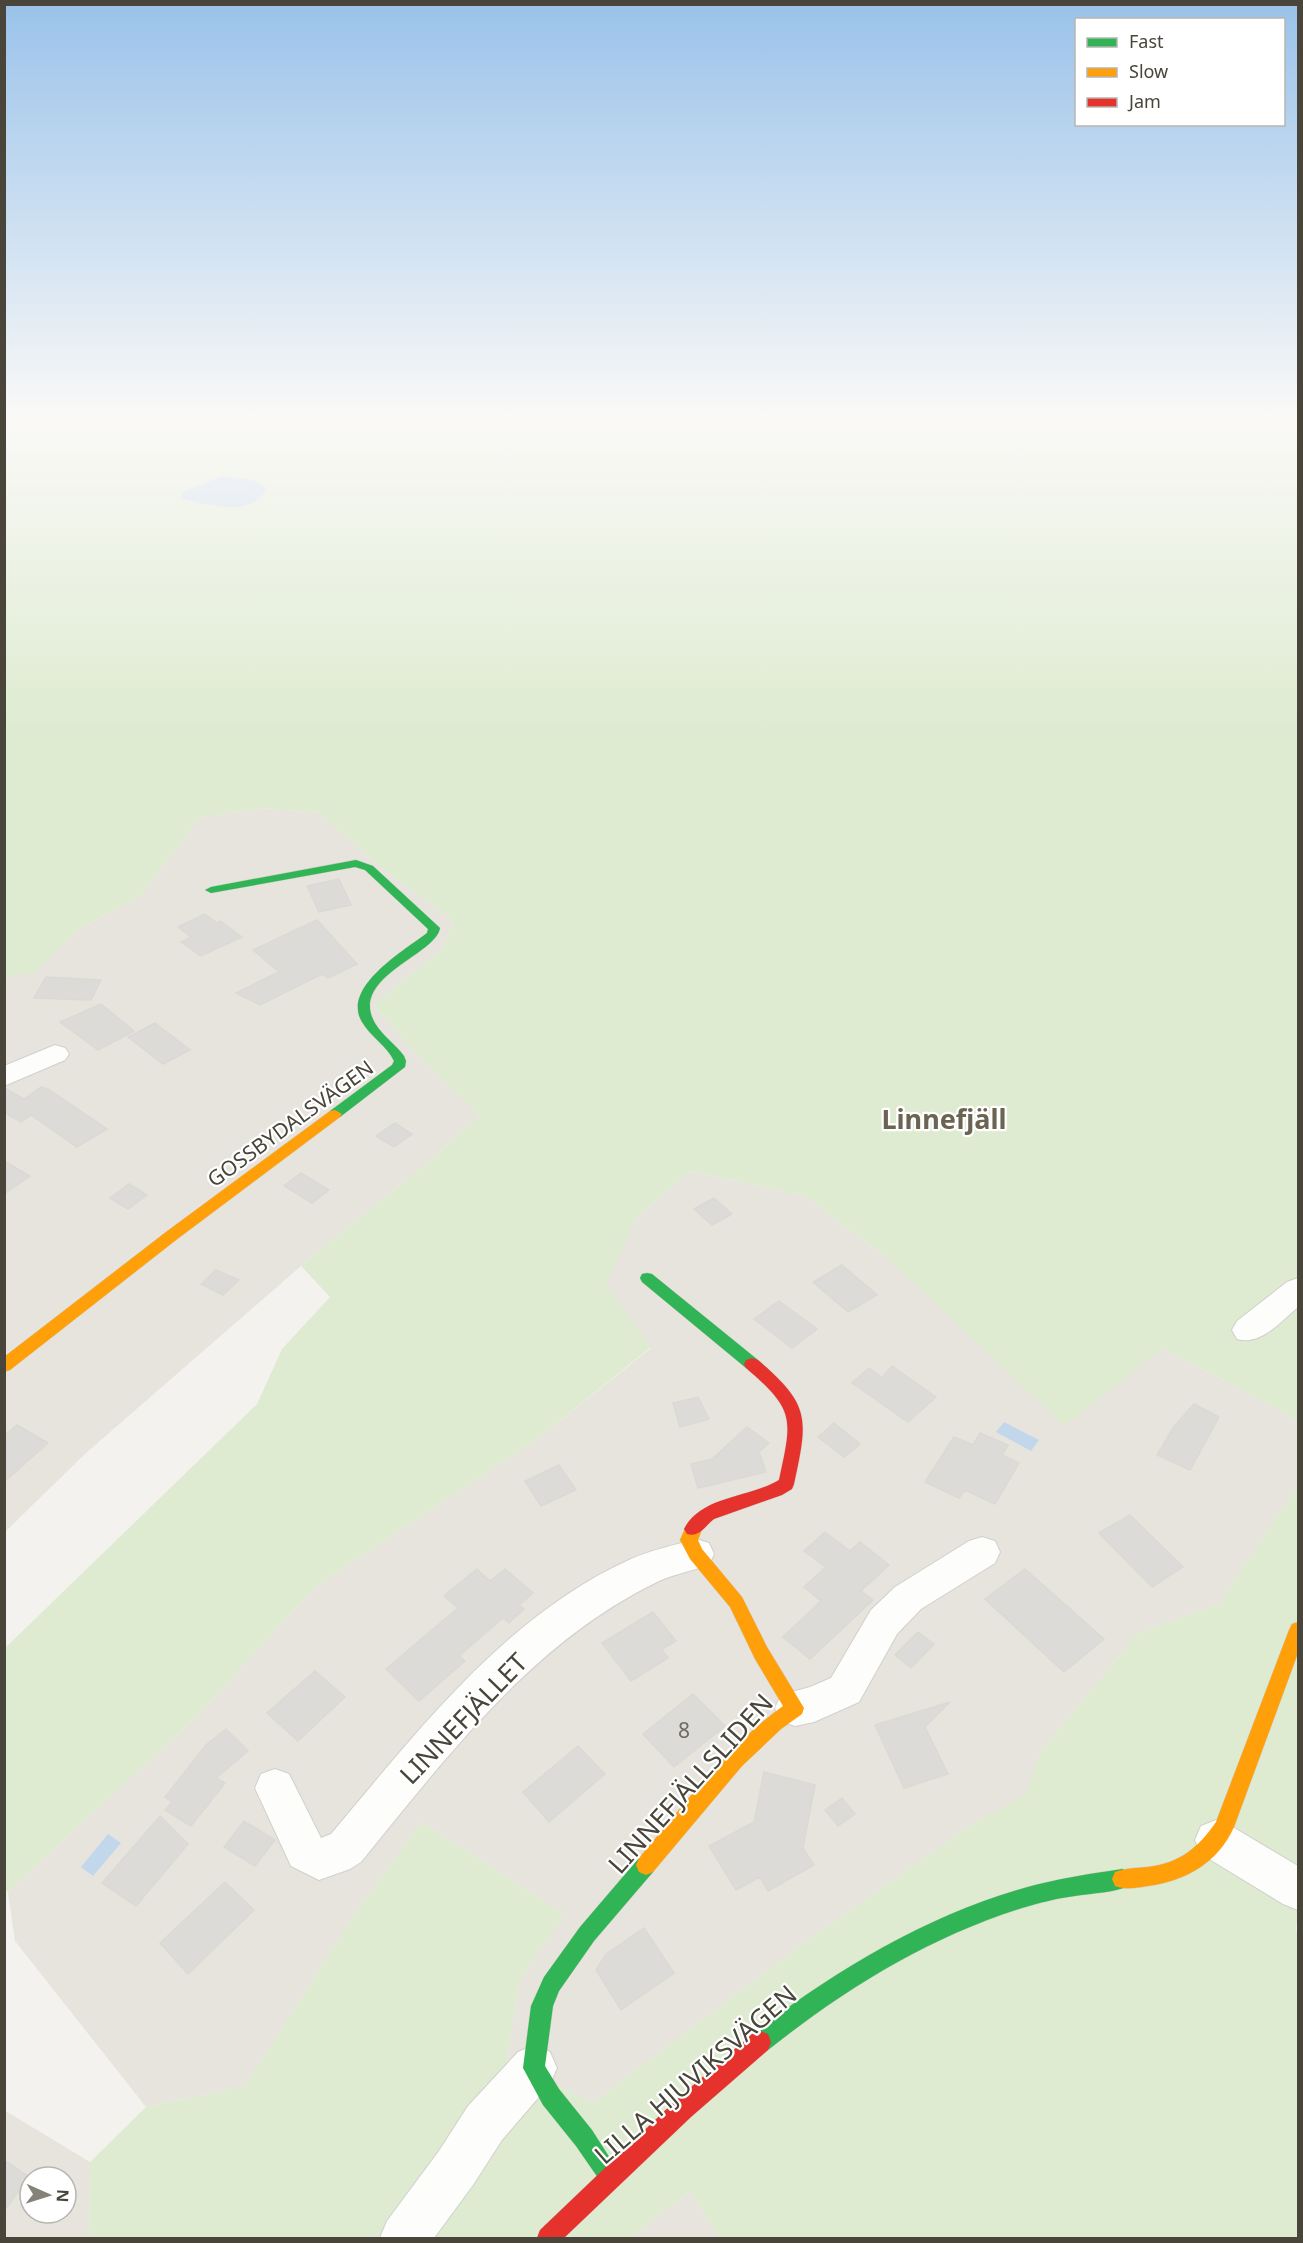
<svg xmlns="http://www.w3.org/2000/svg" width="1303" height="2243" font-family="'Noto Sans',sans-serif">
  <rect width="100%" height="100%" fill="#f3f2ee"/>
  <path fill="#e6e4dd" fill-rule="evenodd" d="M262 808 319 813 379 866 453 920 443 949 374 1005 415 1052 480 1116 433 1158 301 1266 86 1453 5 1532V978L35 971 78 930 142 894 199 818Z
    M690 1171 805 1196 886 1257 1162 1348 1298 1420V1485L1220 1603 1137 1634 1039 1754 1027 1794 973 1824 804 1943 593 2103 507 2059 520 1980 564 1914 421 1822 353 1917 245 2086 146 2107 15 1941 8 1892 196 1717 316 1586 541 1436 651 1348 605 1285 636 1218Z
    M4 2110 90 2162 89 2238H5ZM30 2177H66V2213H30Z
    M690 2191 719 2238H630Z"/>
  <path fill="#deebd1" d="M14 417H1298V1420L1162 1348 1065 1426 886 1257 805 1196 690 1171 636 1218 606 1285 651 1347 541 1436 316 1586 196 1717 8 1892 4 1889V1649L257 1404 282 1349 330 1297 301 1266 433 1158 480 1116 415 1052 374 1005 443 949 453 920 379 866 319 813 262 808 199 818 142 894 78 930 35 972 5 978V423Z
    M1298 1485V1912L1296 1930 1298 1934V2238L1218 2237 719 2238 690 2191 630 2238H89L90 2162 146 2107 245 2086 353 1917 421 1822 564 1914 520 1980 507 2059 593 2103 804 1943 973 1824 1026 1794 1039 1754 1137 1634 1220 1603Z"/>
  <path fill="#c3d7ec" d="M222 476 254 480 267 488C265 491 262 497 259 499 239 515 203 503 181 499L183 492Z
    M1004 1422 1039 1440 1031 1451 996 1432Z
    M108 1834 121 1843 93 1876 81 1867Z"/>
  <path fill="#dddbd7" stroke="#dbd9d4" stroke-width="1.5" d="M339 879 351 905 319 912 307 886Z
    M205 914 217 923 220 921 242 937 201 956 181 942 191 937 178 927Z
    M317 920 357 964 328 978 322 974 260 1005 236 993 279 972 253 950Z
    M46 977 101 980 91 1000 34 998Z
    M101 1004 134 1031 98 1050 60 1022Z
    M155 1023 190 1050 163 1064 128 1037Z
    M41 1087 48 1089 107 1129 77 1147 31 1115 21 1122 4 1112V1088L24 1099Z
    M395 1123 412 1134 394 1147 376 1136Z
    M4 1161 30 1176 4 1194Z
    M301 1173 329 1190 312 1203 284 1186Z
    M129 1184 147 1195 128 1209 110 1198Z
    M714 1198 732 1214 712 1225 694 1209Z
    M842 1265 877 1295 848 1312 813 1282Z
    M216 1270 239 1280 223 1295 201 1284Z
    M779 1301 817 1329 792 1348 754 1319Z
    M892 1366 936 1397 908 1422 852 1383 869 1368 882 1378Z
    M698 1397 709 1419 680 1427 673 1403Z
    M1194 1404 1219 1417 1190 1470 1157 1455 1173 1428Z
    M834 1423 860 1444 844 1457 818 1437Z
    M17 1425 48 1443 4 1482V1436Z
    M747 1427 769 1443 759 1452 766 1472 698 1488 691 1464 712 1459Z
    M980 1433 1008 1445 1002 1455 1019 1463 995 1504 965 1490 959 1498 925 1482 954 1437 973 1445Z
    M559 1465 576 1490 541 1506 525 1481Z
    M1130 1515 1183 1567 1152 1587 1099 1533Z
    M825 1532 850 1551 860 1542 889 1565 861 1591 873 1600 810 1659 783 1637 821 1601 804 1587 826 1567 804 1551Z
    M477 1569 490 1581 505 1569 533 1593 519 1605 524 1609 509 1623 503 1618 459 1656 465 1661 419 1701 386 1669 458 1608 444 1596Z
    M1025 1569 1104 1639 1064 1672 985 1599Z
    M653 1612 676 1641 662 1649 668 1658 631 1681 602 1643Z
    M918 1632 934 1644 911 1668 895 1655Z
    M315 1671 345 1697 298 1741 267 1713Z
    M693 1694 725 1726 674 1767 643 1734Z
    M950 1702 925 1727 948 1774 904 1788 875 1725Z
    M226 1729 248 1751 216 1778 225 1783 191 1826 165 1810 172 1802 165 1797 206 1745Z
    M578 1746 605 1774 549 1822 523 1792Z
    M764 1772 815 1785 803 1848 814 1865 768 1891 760 1877 736 1890 709 1846 754 1822Z
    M842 1798 855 1814 838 1826 825 1810Z
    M160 1816 188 1844 136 1906 102 1883Z
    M244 1821 275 1840 255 1866 224 1847Z
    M225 1882 254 1910 188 1974 160 1943Z
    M644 1928 674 1973 621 2010 596 1970 606 1954Z
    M4 2160 29 2177 4 2211Z"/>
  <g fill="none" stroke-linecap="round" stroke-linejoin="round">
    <defs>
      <path id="street" d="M55 1045 65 1048 69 1054 65 1060 4 1086V1066Z
        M1298 1278V1307C1280 1322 1261 1346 1237 1339L1232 1330 1237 1321 1287 1282Z
        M982 1537 995 1541 1000 1552 995 1563 921 1609 897 1634 859 1702 814 1722 795 1726 781 1721 775 1708 781 1695 810 1687 831 1678 871 1610 895 1587 969 1541Z
        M696 1539 709 1543 714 1554 709 1565C691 1571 670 1575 653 1584 530 1645 446 1758 361 1862L350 1869 319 1880 291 1866 255 1788 261 1774 275 1769 289 1774 321 1838 331 1834C417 1732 506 1615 631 1559 651 1550 675 1545 696 1539Z
        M1216 1820 1231 1826 1298 1866V1910L1283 1904 1201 1854 1195 1840 1201 1826Z
        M534 2045 550 2052 557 2068 550 2084 502 2140 473 2185 434 2238H380L387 2221 439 2151 468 2106 518 2052Z"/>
      <path id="fast" d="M356 860 373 866 440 928C436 954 356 975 372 1017 378 1033 395 1043 404 1056L406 1061 405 1067 340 1117 335 1118 328 1114 330 1111 392 1065 394 1061C387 1046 370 1036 362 1022 341 987 405 950 427 933L428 929 365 870 355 867 211 893 205 890 211 887Z
        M647 1273 652 1274 758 1360 760 1364 758 1368 752 1370 746 1368 642 1282 640 1278 642 1274Z
        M646 1855 653 1858 656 1865 653 1872 594 1941 559 1991 553 2006 545 2066 559 2089 592 2130 622 2177 619 2185 611 2188 603 2185 576 2146 543 2105 523 2068 531 2006 544 1977 580 1927 639 1858Z
        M1122 1869 1129 1872 1132 1879 1129 1886C1113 1893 1093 1893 1075 1896 1058 1898 1039 1903 1022 1908 927 1938 845 1989 768 2050L760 2053 752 2050 749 2042 752 2034C835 1971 923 1917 1024 1888 1056 1879 1089 1874 1122 1869Z"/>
      <path id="slow" d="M335 1110 342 1114 340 1117 176 1240 10 1370 4 1372V1357L166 1232 330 1111Z
        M693 1522 699 1524 702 1529 698 1540 702 1549 742 1597 767 1647 804 1708 802 1714 781 1729 742 1766 653 1872 646 1875 639 1872 636 1865 639 1858C684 1805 726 1747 783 1706L755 1659 730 1607 690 1559 680 1540 687 1524Z
        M1298 1622V1653L1234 1827C1218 1863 1185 1881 1148 1886 1137 1888 1125 1890 1115 1886L1112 1879 1115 1872C1125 1868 1137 1868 1148 1867 1180 1863 1198 1848 1216 1822L1289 1630 1292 1624Z"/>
      <path id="jam" d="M752 1358 758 1360C811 1405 808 1419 794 1484L792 1489 782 1495 714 1519C705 1526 699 1538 687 1534L684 1529C701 1496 749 1498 779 1480 792 1419 796 1411 746 1368L744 1364 746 1360Z
        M760 2031 768 2034 771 2042 768 2050 691 2117 564 2238H537L540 2230 675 2101 752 2034Z"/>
    </defs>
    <use href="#street" stroke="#d1d0cc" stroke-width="2"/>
    <use href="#fast" stroke="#d1cfc6" stroke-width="1"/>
    <use href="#slow" stroke="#d1cfc6" stroke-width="1"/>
    <use href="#jam" stroke="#d1cfc6" stroke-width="1"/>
    <use href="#street" fill="#fdfdfc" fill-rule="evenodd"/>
    <use href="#fast" fill="#30b455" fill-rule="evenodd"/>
    <use href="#slow" fill="#ff9f0a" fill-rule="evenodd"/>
    <use href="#jam" fill="#e5322d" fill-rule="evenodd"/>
  </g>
  <linearGradient id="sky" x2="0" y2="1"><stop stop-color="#99c2ea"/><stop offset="0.57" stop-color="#faf9f7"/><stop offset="1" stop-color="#faf9f7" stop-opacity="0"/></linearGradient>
  <rect width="1303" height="731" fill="url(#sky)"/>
  <g text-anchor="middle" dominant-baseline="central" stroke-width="4.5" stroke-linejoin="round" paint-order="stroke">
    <g font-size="21" fill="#49453a" stroke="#fff">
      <text transform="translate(290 1123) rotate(-36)">GOSSBYDALSVÄGEN</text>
    </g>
    <g font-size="21" fill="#6f6b62">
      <text x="684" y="1730">8</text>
    </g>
    <g font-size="26" fill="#49453a" stroke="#fff">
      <text transform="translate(463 1718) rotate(-46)">LINNEFJÄLLET</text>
      <text transform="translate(690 1783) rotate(-48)">LINNEFJÄLLSLIDEN</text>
      <text transform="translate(695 2074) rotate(-41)">LILLA HJUVIKSVÄGEN</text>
    </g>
    <g font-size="27" font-weight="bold" fill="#6b6452" stroke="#fff">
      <text x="944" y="1118">Linnefjäll</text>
    </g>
  </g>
  <rect width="1303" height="2243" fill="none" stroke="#49453a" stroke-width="12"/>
  <rect x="1075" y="18" width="210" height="108" fill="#ffffff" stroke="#b6b5b0" stroke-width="1.5"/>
  <rect x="1087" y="38" width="30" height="9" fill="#30b455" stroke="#b6b5b0" stroke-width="1.5"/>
  <text x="1129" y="48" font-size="18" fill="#49453a">Fast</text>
  <rect x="1087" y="68" width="30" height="9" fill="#ff9f0a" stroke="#b6b5b0" stroke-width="1.5"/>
  <text x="1129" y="78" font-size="18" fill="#49453a">Slow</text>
  <rect x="1087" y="98" width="30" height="9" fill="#e5322d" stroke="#b6b5b0" stroke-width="1.5"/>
  <text x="1129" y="108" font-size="18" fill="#49453a">Jam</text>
  <g transform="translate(48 2195) rotate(93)"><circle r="28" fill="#ffffff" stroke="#b6b5b0" stroke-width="1.5"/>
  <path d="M0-4.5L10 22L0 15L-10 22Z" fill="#848279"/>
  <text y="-9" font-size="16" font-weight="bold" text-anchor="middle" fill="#49453a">N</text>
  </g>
</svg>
